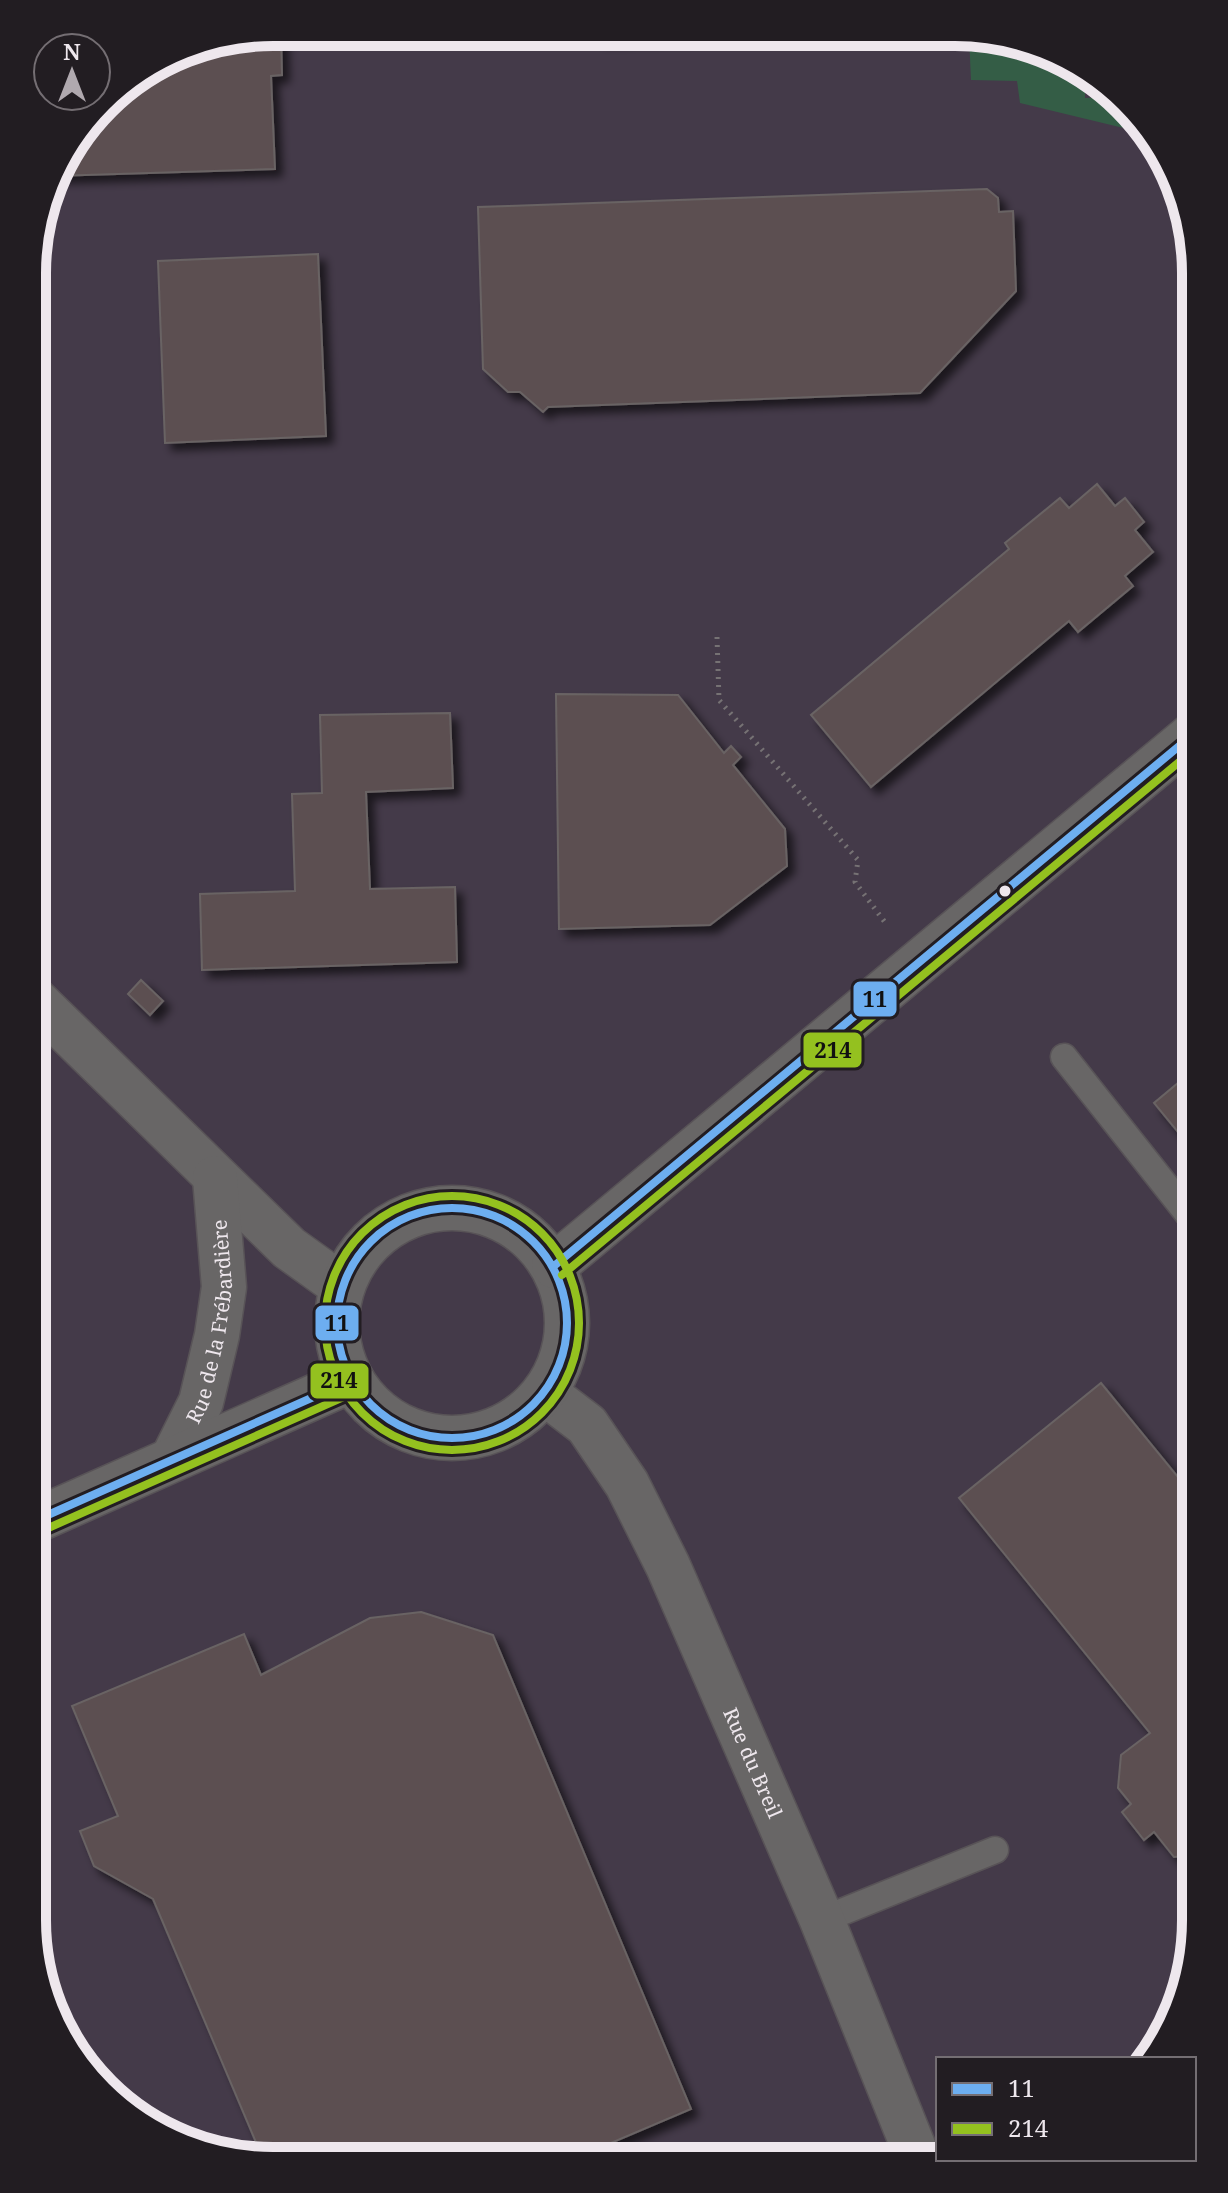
<svg xmlns="http://www.w3.org/2000/svg" width="1228" height="2193" font-family="'Noto Serif',serif">
  <defs>
    <filter id="shadow"><feDropShadow dx="7" dy="7" stdDeviation="4" flood-color="#0009"/></filter>
  </defs>
  <rect width="100%" height="100%" fill="#3c363b"/>
  <path fill="#443a49" d="M273 32 1001 37 1113 92 1183 195 1196 273 1195 1936 1178 2012 1151 2059H938V2159H967L955 2161 241 2159 180 2142 115 2101 45 1998 32 1920 34 242 57 166 114 92 181 50Z"/>
  <path fill="#345d46" d="M969 36 1001 37 1085 77V98L1117 97 1140 132 1020 103 1017 81 971 80Z"/>
  <path fill="#5c4f51" stroke="#696364" stroke-width="2" filter="url(#shadow)" d="M273 32H281L282 75 271 76 275 169 54 176 57 166 114 92 181 50Z
    M598 34 693 35 598 38Z
    M987 189 998 198 999 212 1013 211 1016 291 920 393 548 407 543 412 520 392H508L483 369 478 207Z
    M318 254 326 436 165 443 158 261Z
    M1097 484 1115 506 1125 498 1144 522 1135 530 1153 552 1125 576 1133 586 1078 632 1069 621 871 787 811 715 1009 549 1005 543 1060 498 1069 508Z
    M556 694 678 695 724 753 731 746 741 757 733 765 785 829 787 866 710 925 559 929Z
    M450 713 453 788 366 792 370 889 455 887 457 962 202 970 200 894 295 891 292 794 322 793 320 715Z
    M141 980 163 1001 150 1015 128 994Z
    M1196 1068V1154L1154 1103Z
    M1101 1383 1196 1499 1195 1855 1174 1857 1154 1832 1144 1840 1122 1812 1131 1804 1118 1788 1121 1755 1150 1733 959 1498Z
    M421 1612 493 1635 691 2109 571 2160 263 2159 153 1899 94 1866 80 1831 118 1816 72 1706 244 1634 261 1675 370 1618Z"/>
  <g fill="none" stroke-linecap="round" stroke-linejoin="round">
    <defs>
      <path id="service" d="M1064 1057 1196 1224
        M822 1920 995 1850"/>
      <g id="minor">
        <path id="s1" d="M545 1393 587 1425 627 1484 668 1566 822 1920 919 2161"/>
      </g>
      <g id="tertiary">
        <path d="M33 998 289 1248 342 1286"/>
        <circle cx="452" cy="1323" r="115"/>
        <path d="M554 1266 1196 732"/>
        <path id="s2" d="M173 1458 201 1402 217 1335 224 1287 215 1178"/>
        <path d="M32 1522 352 1380"/>
      </g>
    </defs>
    <use href="#service" stroke="#585357" stroke-width="29"/>
    <use href="#minor" stroke="#585357" stroke-width="47"/>
    <use href="#tertiary" stroke="#585357" stroke-width="47"/>
    <path stroke="#767274" stroke-width="5" stroke-dasharray="2 6" stroke-linecap="butt" d="M717 637 719 700 858 860 855 882 887 925"/>
    <use href="#service" stroke="#686666" stroke-width="26"/>
    <use href="#minor" stroke="#686666" stroke-width="44"/>
    <use href="#tertiary" stroke="#686666" stroke-width="44"/>
    <defs>
      <path id="bus-1" d="M337 1323a115 115 0 1 1 230 0a115 115 0 1 1-230 0Z
        M554 1266 1196 732
        M32 1522 352 1380"/>
      <path id="bus-2" d="M325 1323a127 127 0 1 1 254 0a127 127 0 1 1-254 0Z
        M562 1275 1196 748
        M37 1533 357 1391"/>
    </defs>
    <use href="#bus-1" stroke="#221d22" stroke-width="14"/>
    <use href="#bus-2" stroke="#221d22" stroke-width="14"/>
    <use href="#bus-1" stroke="#6daef0" stroke-width="8"/>
    <use href="#bus-2" stroke="#94c11f" stroke-width="8"/>
  </g>
  <circle fill="#eee7ed" stroke="#221d22" stroke-width="3" cx="1005" cy="891" r="7"/>
  <g text-anchor="middle" dominant-baseline="central" stroke-width="6" stroke-linejoin="round" paint-order="stroke">
    <g font-size="20" fill="#eee7ed" stroke="#221d22">
      <text stroke="none"><textPath href="#s2" startOffset="144">Rue de la Frébardière</textPath></text>
      <text stroke="none"><textPath href="#s1" startOffset="430">Rue du Breil</textPath></text>
    </g>
  </g>
  <path d="M0 0H1228V2193H0ZM273 46H955A227 227 0 0 1 1182 273V1920A227 227 0 0 1 955 2147H273A227 227 0 0 1 46 1920V273A227 227 0 0 1 273 46Z" fill="#221d22" fill-rule="evenodd"/>
  <path fill="none" stroke="#eee7ed" stroke-width="10" d="M273 46H955A227 227 0 0 1 1182 273V1920A227 227 0 0 1 955 2147H273A227 227 0 0 1 46 1920V273A227 227 0 0 1 273 46Z"/>
  <g stroke="#221d22" stroke-width="3">
    <rect x="852" y="980" width="46" height="38" rx="8" fill="#6daef0"/>
    <rect x="802" y="1031" width="61" height="38" rx="8" fill="#94c11f"/>
    <rect x="314" y="1304" width="46" height="38" rx="8" fill="#6daef0"/>
    <rect x="309" y="1362" width="61" height="38" rx="8" fill="#94c11f"/>
  </g>
  <g font-size="22" text-anchor="middle" font-weight="bold" fill="#111">
    <text x="875" y="1007">11</text>
    <text x="833" y="1058">214</text>
    <text x="337" y="1331">11</text>
    <text x="339" y="1388">214</text>
  </g>
  <rect x="936" y="2057" width="260" height="104" fill="#221d22" stroke="#746e73" stroke-width="2"/>
  <rect x="952" y="2083" width="40" height="12" fill="#6daef0" stroke="#746e73" stroke-width="2"/>
  <text x="1008" y="2097" font-size="24" fill="#eee7ed">11</text>
  <rect x="952" y="2123" width="40" height="12" fill="#94c11f" stroke="#746e73" stroke-width="2"/>
  <text x="1008" y="2137" font-size="24" fill="#eee7ed">214</text>
  <g transform="translate(72 72)"><circle r="38" fill="#221d22" stroke="#746e73" stroke-width="2"/>
  <path d="M0-6L14 30L0 20L-14 30Z" fill="#b0a9af"/>
  <text y="-12" font-size="22" font-weight="bold" text-anchor="middle" fill="#eee7ed">N</text>
  </g>
</svg>
